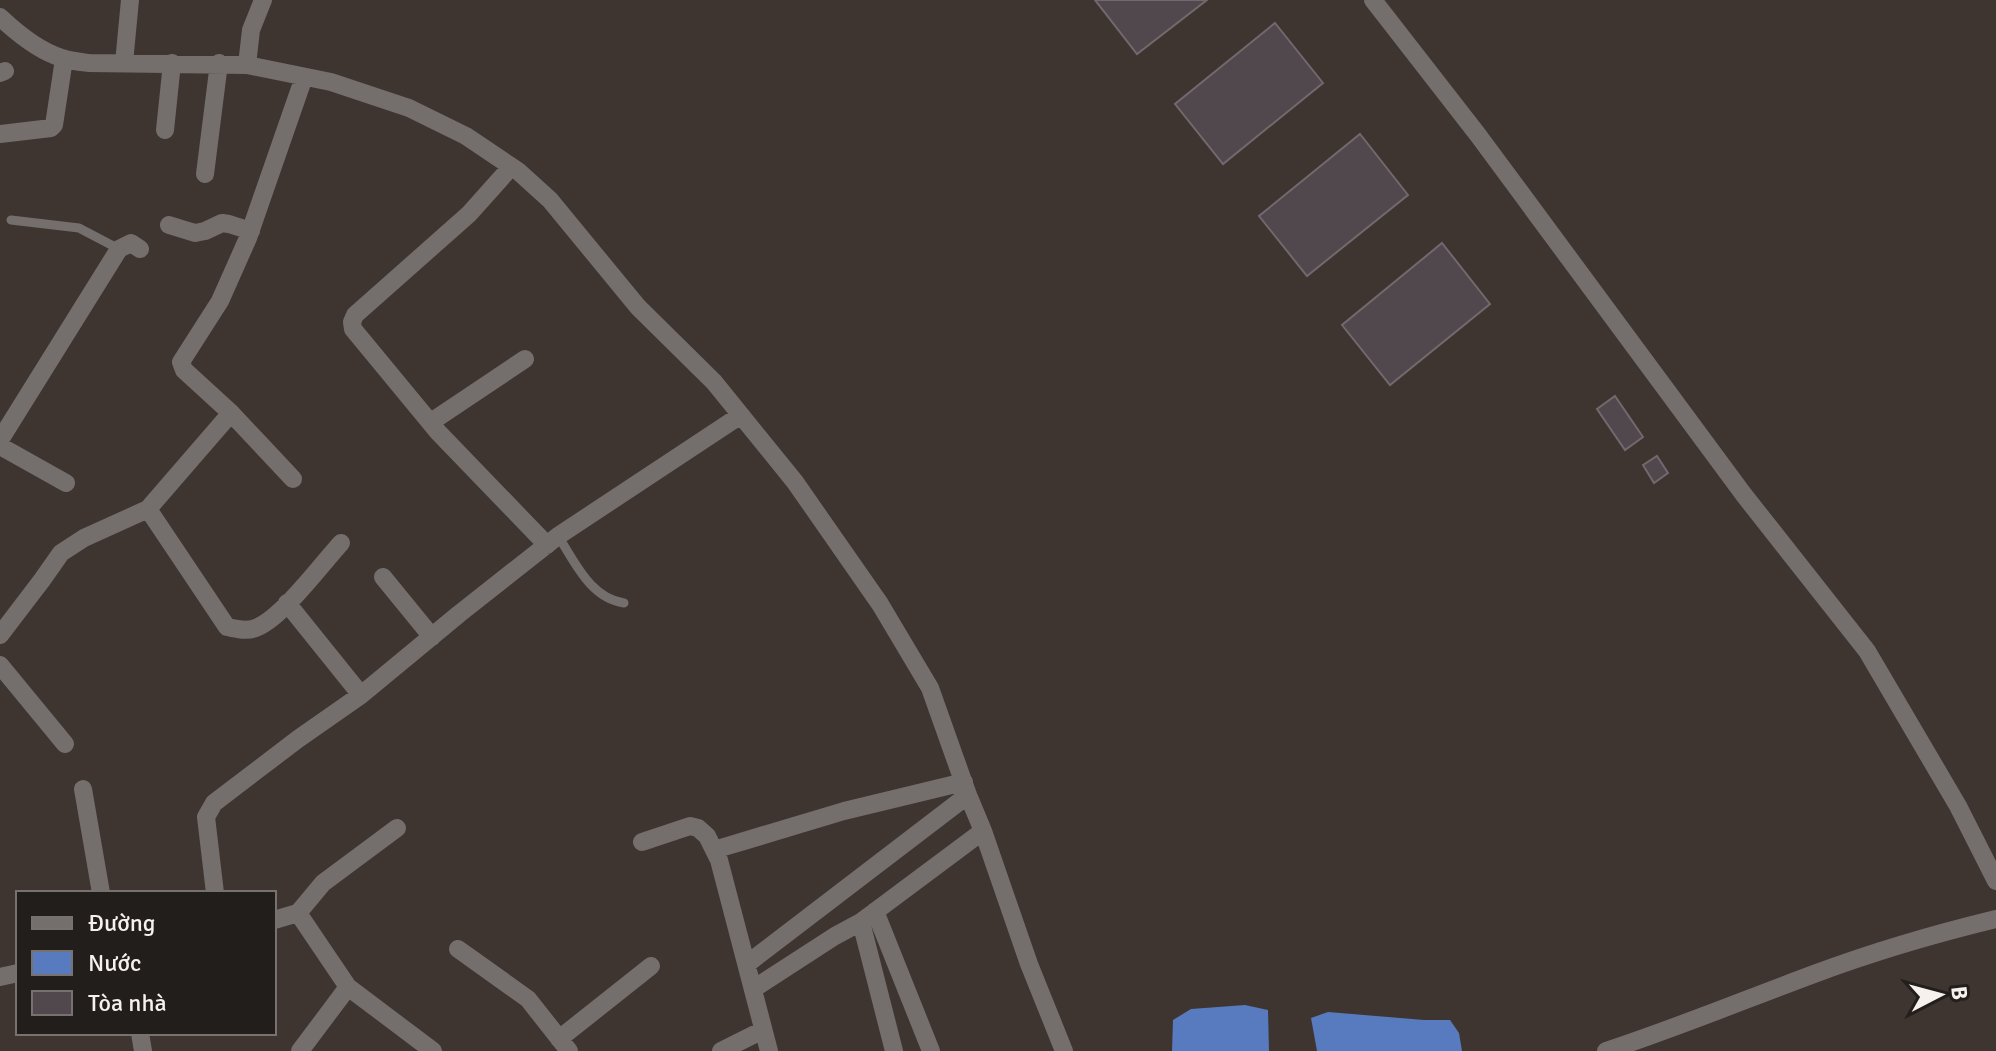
<svg xmlns="http://www.w3.org/2000/svg" width="1996" height="1051" font-family="Signika,sans-serif">
  <rect width="100%" height="100%" fill="#3e3530"/>
  <path fill="#587abe" d="M1245 1005 1268 1010 1269 1051H1172L1173 1020 1191 1009Z
    M1328 1012 1424 1020H1450L1459 1033 1462 1051H1317L1311 1018Z"/>
  <path fill="#51484e" stroke="#72686e" stroke-width="2" d="M1095 0H1207L1137 54Z
    M1275 23 1323 83 1223 164 1175 104Z
    M1360 134 1408 195 1307 276 1259 216Z
    M1442 243 1490 304 1390 385 1342 325Z
    M1615 396 1643 437 1625 450 1597 409Z
    M1657 456 1668 473 1654 483 1643 465Z"/>
  <g fill="none" stroke-linecap="round" stroke-linejoin="round">
    <path stroke="#746f6d" stroke-width="9" d="M11 220 79 228 119 249
      M558 536C575 562 590 598 624 603"/>
    <path stroke="#746f6d" stroke-width="18" d="M1373 0 1478 135 1744 495 1867 651 1958 806 1996 881
      M0 17C17 33 39 51 62 58 70 61 80 62 89 63L247 65 331 82 409 108 466 136 518 171 550 200 638 307 714 382 795 482 880 604 930 688 968 795 983 831 1029 964 1064 1051
      M124 63 130 0
      M247 65 251 30 263 0
      M0 73 5 71
      M165 130 172 63
      M0 134 51 128 54 125 64 59
      M511 167 469 214 355 315 352 322 353 329 438 432 547 545
      M205 174 219 63
      M169 225 195 233 205 231 222 223 229 224 251 231
      M431 422 525 359
      M0 440 119 249 131 243 140 249
      M0 446 66 483
      M293 479 231 413 184 370 181 362 220 301 248 238 304 77
      M148 509 227 627C238 629 248 632 258 627 283 616 321 565 341 543
      M383 577 432 637
      M287 603 361 695
      M0 635 42 580 61 553 84 538 148 509 231 413
      M0 665 65 744
      M83 789 101 893
      M642 842 690 826 698 828 707 836 719 860 769 1051
      M714 850 844 811 964 782
      M215 893 206 817 214 803 298 739 361 695 459 614 558 536 741 415
      M875 911 931 1051
      M298 913 348 987 433 1051
      M274 920 298 913 323 883 397 828
      M458 949 528 999 569 1051
      M747 964 968 795
      M0 977 18 973
      M753 989 835 936 861 922
      M140 1033 143 1051
      M559 1039 651 966
      M300 1051 348 987
      M721 1051 763 1030
      M894 1051 861 922 983 831
      M1606 1051C1676 1028 1744 1000 1814 974 1873 952 1934 934 1996 919"/>
  </g>
  <rect x="16" y="891" width="260" height="144" fill="#221e1b" stroke="#77726f" stroke-width="2"/>
  <rect x="32" y="917" width="40" height="12" fill="#746f6d" stroke="#77726f" stroke-width="2"/>
  <text x="88" y="931" font-size="24" fill="#f6f1ed">Đường</text>
  <rect x="32" y="951" width="40" height="24" fill="#587abe" stroke="#77726f" stroke-width="2"/>
  <text x="88" y="971" font-size="24" fill="#f6f1ed">Nước</text>
  <rect x="32" y="991" width="40" height="24" fill="#51484e" stroke="#77726f" stroke-width="2"/>
  <text x="88" y="1011" font-size="24" fill="#f6f1ed">Tòa nhà</text>
  <g transform="translate(1940 995) rotate(84)" stroke="#221e1b" stroke-width="6" paint-order="stroke">
  <path d="M0-6L14 30L0 20L-14 30Z" fill="#f6f1ed"/>
  <text y="-12" font-size="22" font-weight="bold" text-anchor="middle" fill="#f6f1ed">B</text>
  </g>
</svg>
